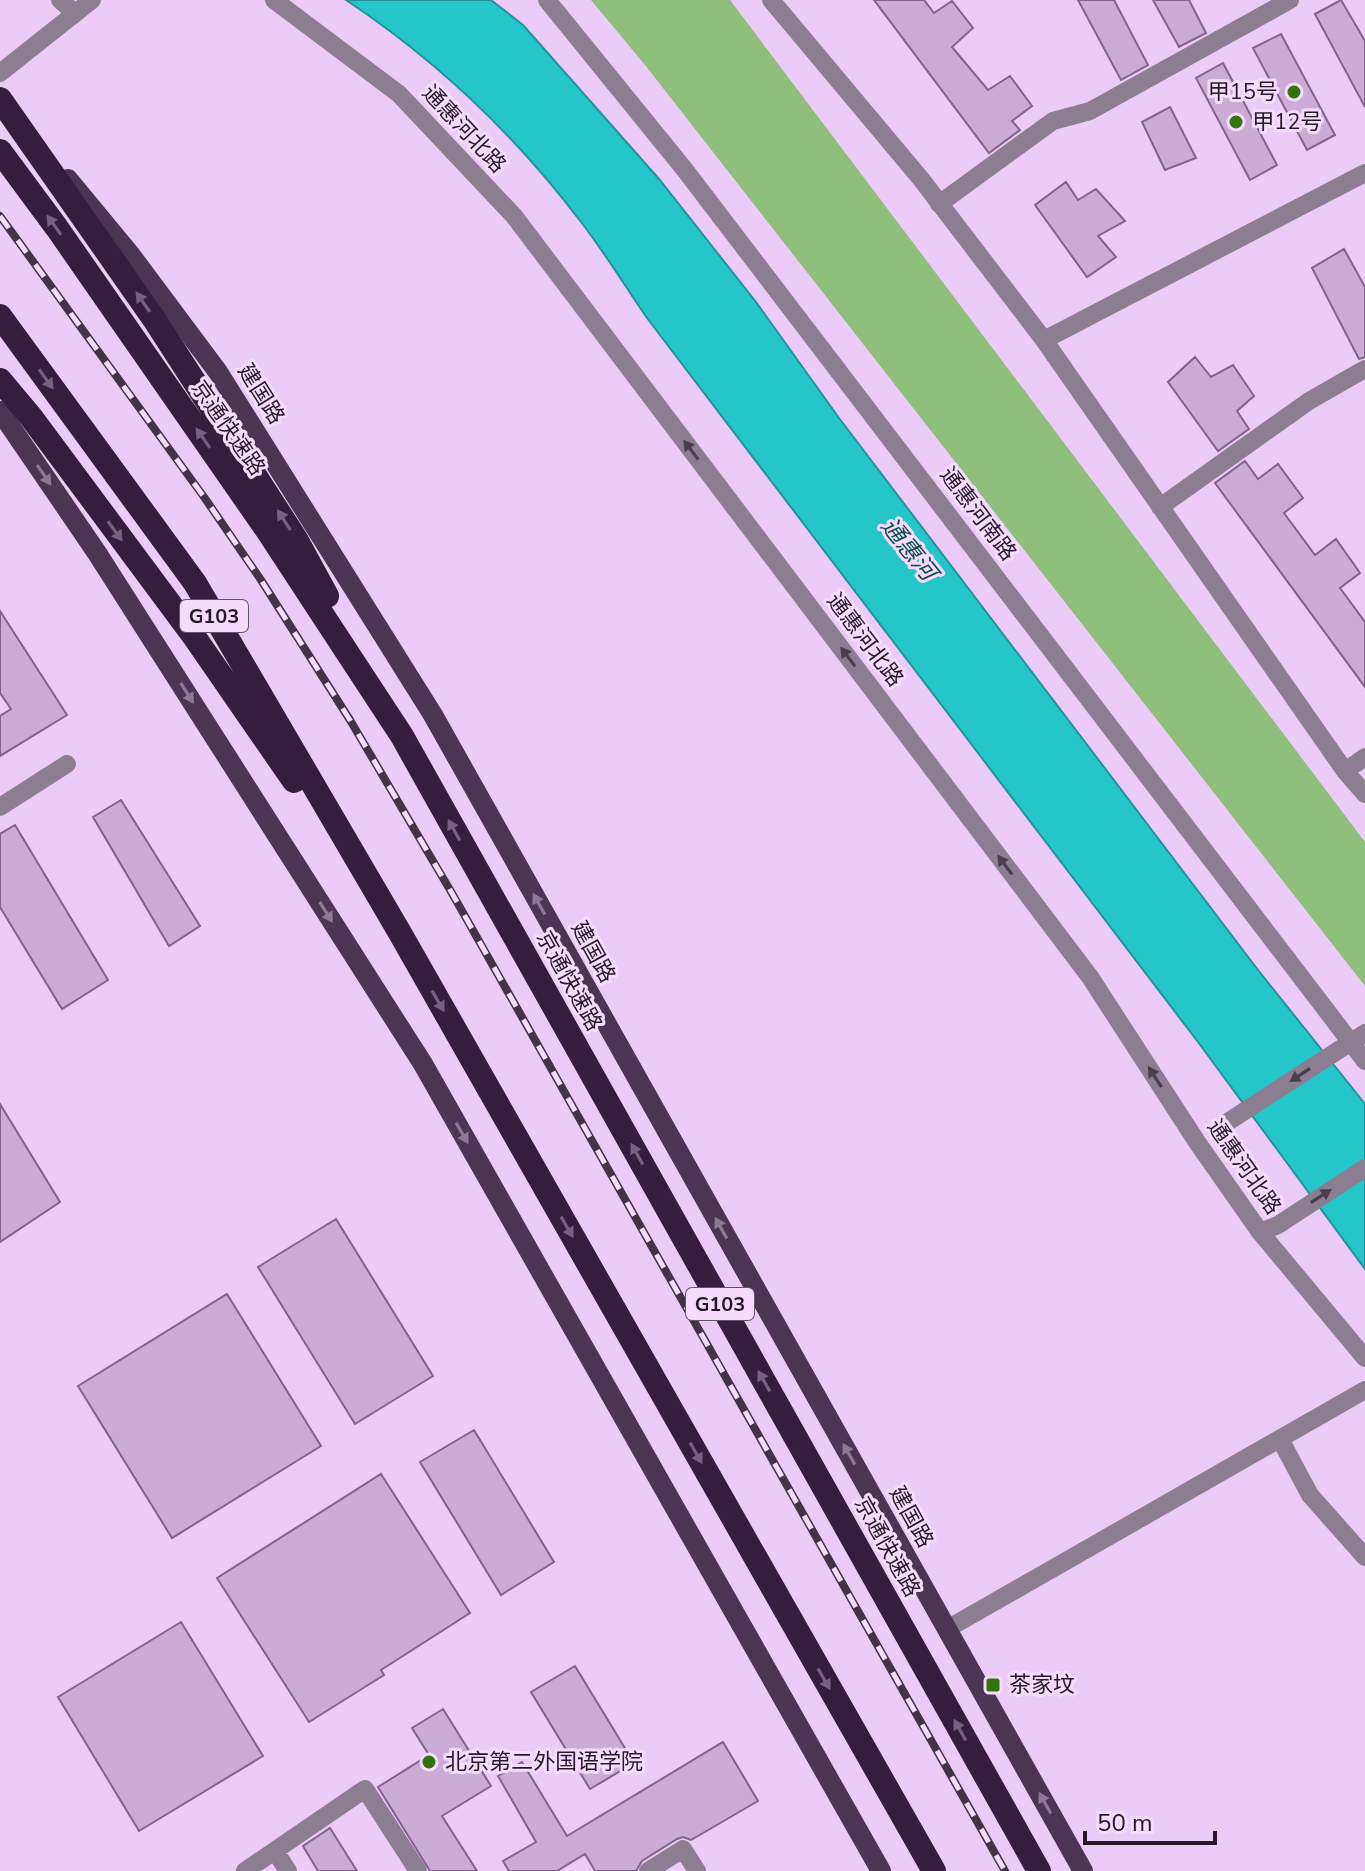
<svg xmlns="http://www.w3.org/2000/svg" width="1365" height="1871" font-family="'Nunito Sans','Noto Sans SC',sans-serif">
  <rect width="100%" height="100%" fill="#eccbf8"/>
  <path fill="#8ebf7c" d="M591 0H730L1365 842V986L645 65Z"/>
  <path fill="#24c6ca" stroke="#25929a" stroke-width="2" d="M346 0H491L523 25 659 179 756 302 839 418 1258 970 1365 1104V1269L1198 1042 647 318C625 286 605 253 581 222 516 136 436 60 346 0Z"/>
  <path fill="#ccacd7" stroke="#81638b" stroke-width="2" d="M874 0H924L934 13 952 1 973 28 952 47 988 90 1010 76 1032 106 1012 121 1020 130 989 153Z
    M1078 0H1114L1148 65 1121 80Z
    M1153 0H1189L1206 33 1179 47Z
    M1341 0 1365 41V107L1315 14Z
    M1281 34 1335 135 1307 150 1253 48Z
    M1223 63 1277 165 1250 180 1196 78Z
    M1170 107 1196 158 1165 170 1142 122Z
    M1066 182 1078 200 1096 189 1125 221 1098 236 1116 257 1087 277 1035 205Z
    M1344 249 1365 287V357L1359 359 1312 268Z
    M1195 357 1211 377 1233 365 1254 396 1237 411 1249 429 1218 451 1168 382Z
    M1245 461 1258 479 1278 464 1303 498 1284 513 1315 555 1336 539 1360 573 1340 588 1365 622V687L1215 483Z
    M0 611 67 715 0 756V716L11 709 0 693Z
    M121 800 200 926 169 946 93 817Z
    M15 825 108 980 62 1009 0 907V834Z
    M0 1104 60 1202 0 1242Z
    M336 1219 433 1376 355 1424 258 1267Z
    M227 1294 321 1446 172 1538 78 1386Z
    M474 1430 554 1562 501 1595 420 1462Z
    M381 1474 470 1613 381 1670 384 1675 309 1722 217 1578Z
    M181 1622 263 1756 139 1831 58 1697Z
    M575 1666 634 1763 590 1789 531 1692Z
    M443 1709 491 1786 442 1816 477 1871H430L378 1787 429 1755 412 1728Z
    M723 1742 758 1801 691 1840 683 1837 677 1839 642 1861 636 1871H595L585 1854 557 1871H509L503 1861 536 1842 498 1776 522 1762 567 1836Z
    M330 1828 357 1871H318L303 1846Z"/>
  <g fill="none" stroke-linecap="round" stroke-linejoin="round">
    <path stroke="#8b7e90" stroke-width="18" d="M60 0 75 13
      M274 0 399 94 514 216 1090 977 1197 1142 1260 1232 1365 1358
      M547 0 685 170 1365 1061
      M771 0 921 179 1044 340 1345 771 1365 794
      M0 73 92 0
      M939 204 1053 121 1090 111 1290 0
      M1044 340 1365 173
      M1160 507 1309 401 1365 369
      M1345 771 1365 757
      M0 807 67 764
      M1260 1232 1278 1225 1365 1168
      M1280 1439 1310 1495 1365 1557
      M947 1629 1365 1390
      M275 1851 288 1871
      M245 1871 365 1789 418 1871
      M648 1871 683 1849 697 1871"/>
    <path stroke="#4c3554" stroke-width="20" d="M68 179 130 254 218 372 433 715 1083 1871
      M0 411 97 553 423 1064 881 1871"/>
    <path stroke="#361c3e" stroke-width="24" d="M0 99 154 319 296 539 327 596
      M0 151 57 228 267 530 402 736 1039 1871
      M0 316 195 583 400 933 934 1871
      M0 380 31 417 193 635 294 781"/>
    <defs>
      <path id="rail" d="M0 216 204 497 261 580 350 720 453 895 1005 1871"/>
    </defs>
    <use href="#rail" stroke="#423347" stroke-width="8"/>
    <use href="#rail" stroke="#f6dbff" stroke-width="5" stroke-dasharray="15" stroke-linecap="butt"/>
    <path stroke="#8b7e90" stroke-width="18" d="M1220 1127 1365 1033"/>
  </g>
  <defs><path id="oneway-solid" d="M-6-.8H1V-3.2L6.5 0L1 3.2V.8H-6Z" transform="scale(2)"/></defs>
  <g fill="#795f82">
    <use href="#oneway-solid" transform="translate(54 225) rotate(-126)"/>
    <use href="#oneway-solid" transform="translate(143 302) rotate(-125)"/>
    <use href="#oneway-solid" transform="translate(46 379) rotate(54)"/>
    <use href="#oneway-solid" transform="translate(203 438) rotate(-125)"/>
    <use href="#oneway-solid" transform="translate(284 520) rotate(-123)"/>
    <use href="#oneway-solid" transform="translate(115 531) rotate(54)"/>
    <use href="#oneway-solid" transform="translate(454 830) rotate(-119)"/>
    <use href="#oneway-solid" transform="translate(438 1001) rotate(60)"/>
    <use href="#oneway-solid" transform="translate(637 1154) rotate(-119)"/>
    <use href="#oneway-solid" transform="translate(567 1227) rotate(60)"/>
    <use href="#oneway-solid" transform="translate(764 1381) rotate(-119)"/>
    <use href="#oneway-solid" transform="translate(696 1453) rotate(60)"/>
    <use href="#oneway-solid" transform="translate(824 1679) rotate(60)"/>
    <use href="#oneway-solid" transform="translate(960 1730) rotate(-119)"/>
  </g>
  <g fill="#493d4e">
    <use href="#oneway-solid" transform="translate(691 450) rotate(-127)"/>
    <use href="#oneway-solid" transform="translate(848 657) rotate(-127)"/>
    <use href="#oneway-solid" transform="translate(1005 865) rotate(-127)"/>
    <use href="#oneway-solid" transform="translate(1300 1075) rotate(147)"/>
    <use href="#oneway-solid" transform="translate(1155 1077) rotate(-123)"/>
    <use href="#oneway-solid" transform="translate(1321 1196) rotate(-33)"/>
  </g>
  <g fill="#907798">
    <use href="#oneway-solid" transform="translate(44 475) rotate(55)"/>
    <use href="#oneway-solid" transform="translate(187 693) rotate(58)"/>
    <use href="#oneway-solid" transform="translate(539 904) rotate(-119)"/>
    <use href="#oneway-solid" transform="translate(326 912) rotate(58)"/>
    <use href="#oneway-solid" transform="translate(462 1133) rotate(60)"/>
    <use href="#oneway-solid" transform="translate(721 1228) rotate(-119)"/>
    <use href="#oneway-solid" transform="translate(849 1454) rotate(-119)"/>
    <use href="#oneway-solid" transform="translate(1045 1803) rotate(-119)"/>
  </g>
  <g fill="#33730e" stroke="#f6dbff" stroke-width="3">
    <circle cx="1294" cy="92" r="8"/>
    <circle cx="1236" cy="122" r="8"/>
    <rect x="985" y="1677" width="16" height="16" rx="4"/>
    <circle cx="429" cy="1762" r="8"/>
  </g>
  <g text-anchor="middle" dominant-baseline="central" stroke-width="6" stroke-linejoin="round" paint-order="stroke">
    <g fill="#f6dbff" stroke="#64546a" stroke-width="2">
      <rect x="180" y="600" width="68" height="32" rx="6"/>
      <rect x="686" y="1288" width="68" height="32" rx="6"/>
    </g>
    <g font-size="20" font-weight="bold" fill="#261a2a">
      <text x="214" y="616">G103</text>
      <text x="720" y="1304">G103</text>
    </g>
    <g font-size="22" fill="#261a2a" stroke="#f6dbff" text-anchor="start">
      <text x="1278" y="92" text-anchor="end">甲15号</text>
      <text x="1252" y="122">甲12号</text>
      <text x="1009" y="1685">茶家坟</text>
      <text x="445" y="1762">北京第二外国语学院</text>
    </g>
    <g font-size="22" fill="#261a2a" stroke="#f6dbff">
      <text transform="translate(464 129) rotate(47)">通惠河北路</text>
      <text transform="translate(261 394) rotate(58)">建国路</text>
      <text transform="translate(228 428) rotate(55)">京通快速路</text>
      <text transform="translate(978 514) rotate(53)">通惠河南路</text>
      <text transform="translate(865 640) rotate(53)">通惠河北路</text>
      <text transform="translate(593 952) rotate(61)">建国路</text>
      <text transform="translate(569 981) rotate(61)">京通快速路</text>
      <text transform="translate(1244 1167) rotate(55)">通惠河北路</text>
      <text transform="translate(911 1517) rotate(61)">建国路</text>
      <text transform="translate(887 1547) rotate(61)">京通快速路</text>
    </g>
    <g font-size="24" font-style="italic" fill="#0d4e4f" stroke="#f6dbff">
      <text transform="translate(909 549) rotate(51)">通惠河</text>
    </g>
  </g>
  <path d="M1085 1831v12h130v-12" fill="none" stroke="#261a2a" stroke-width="4"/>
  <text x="1097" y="1831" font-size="24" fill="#261a2a" stroke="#f6dbff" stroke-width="6" paint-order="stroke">50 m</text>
</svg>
